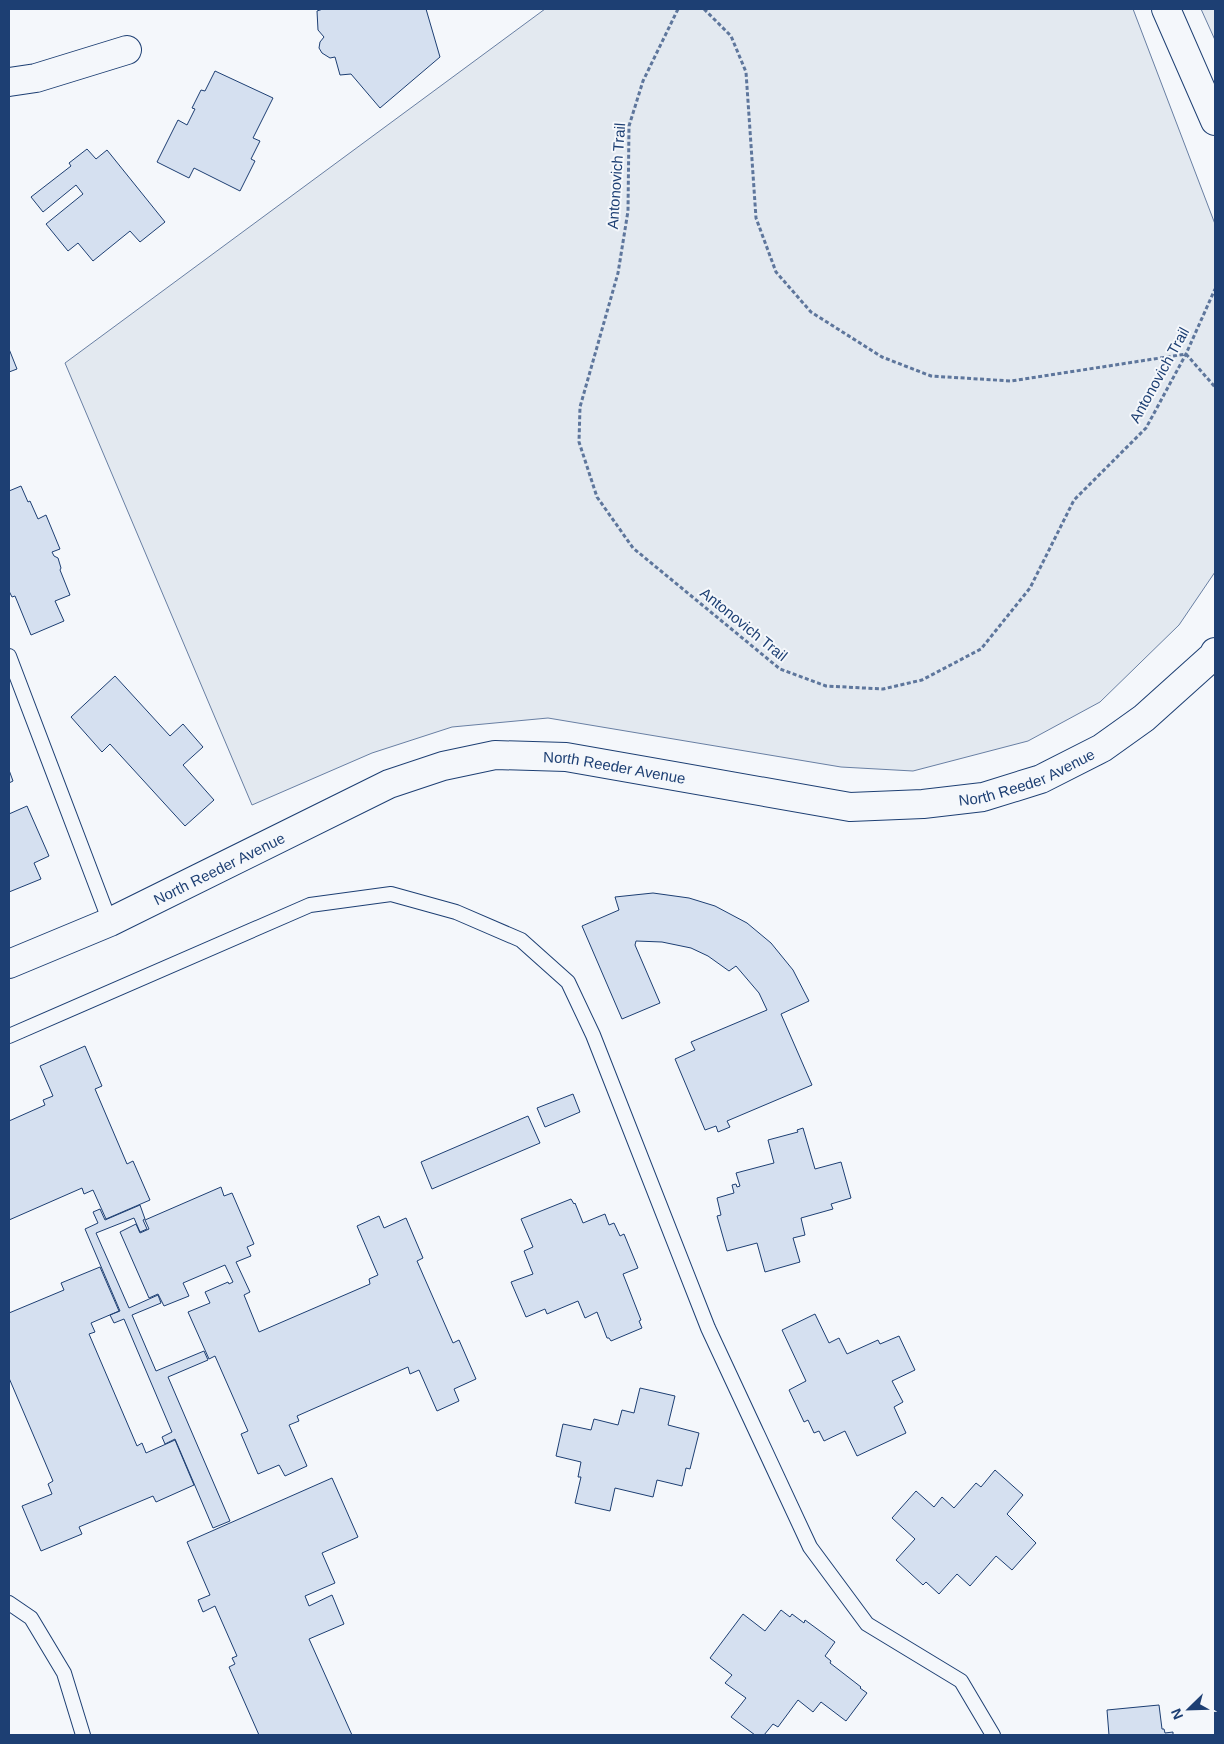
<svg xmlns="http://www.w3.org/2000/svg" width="1224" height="1744" font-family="Helvetica,sans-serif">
  <rect width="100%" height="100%" fill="#f4f7fb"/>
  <path fill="#e3e9f0" stroke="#687fa3" d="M545 9H1133L1215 224V572L1179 625 1100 702 1028 741 913 771 841 767 548 718 452 727 372 753 252 805 65 363Z
    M1201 9H1215V40Z"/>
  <path fill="#d5e0f0" stroke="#1d3f73" d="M323 9H426L440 57 380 108 351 74 340 75 335 57 330 58 322 53 319 48 320 42 324 37 318 30 317 11Z
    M215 71 273 98 253 138 260 141 251 159 255 161 240 191 194 168 189 178 157 162 178 120 187 125 195 109 192 108 201 90 205 91Z
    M87 149 96 159 107 150 165 222 140 242 130 231 93 261 78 243 68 251 46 224 83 194 76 185 43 212 31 197 71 166 69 163Z
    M9 349 17 369 9 372Z
    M21 486 28 502 30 501 38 519 46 515 60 549 52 552 54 556 58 558 61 568 60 570 70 595 55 601 64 621 31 635 15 596 12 597 9 591V491Z
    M115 676 170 736 183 724 203 747 183 765 214 800 185 826 110 744 102 752 71 717Z
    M9 770 13 781 9 783Z
    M27 806 49 856 34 863 41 879 9 892V814Z
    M653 893 689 898 715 906 747 923 771 943 793 970 809 1001 781 1014 812 1085 727 1121 730 1127 718 1132 716 1126 705 1130 675 1059 695 1050 691 1042 767 1010 759 993 736 966 729 971 708 956 691 948 662 942 636 941 635 945 660 1003 622 1019 582 926 619 910 615 897Z
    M85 1046 102 1086 95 1089 127 1164 133 1161 150 1200 106 1219 93 1190 84 1194 82 1188 9 1220V1121L45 1105 43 1100 53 1096 40 1066Z
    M573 1094 580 1112 545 1127 537 1108Z
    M528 1116 540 1143 432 1189 421 1162Z
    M803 1128 815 1169 841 1162 851 1198 831 1204 833 1209 801 1218 805 1235 793 1238 800 1262 765 1272 757 1243 727 1251 717 1216 721 1215 717 1198 734 1193 732 1185 736 1184 737 1187 740 1186 736 1173 774 1163 768 1140 798 1132 797 1130Z
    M221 1187 224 1196 232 1193 254 1244 247 1247 251 1256 236 1262 250 1292 244 1295 259 1332 370 1284 369 1279 378 1275 357 1226 379 1216 384 1228 406 1218 423 1258 417 1261 453 1343 459 1340 476 1379 454 1389 459 1401 437 1411 419 1370 410 1374 408 1367 297 1416 299 1421 289 1425 307 1466 285 1476 279 1465 258 1474 241 1434 248 1431 215 1356 209 1359 188 1312 210 1303 205 1292 228 1282 229 1284 233 1282 225 1265 183 1283 189 1296 164 1306 158 1294 149 1298 120 1232 136 1224 140 1233 149 1229 145 1220Z
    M571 1199 574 1204 575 1203 583 1223 605 1214 609 1225 614 1223 620 1236 624 1234 638 1268 623 1274 641 1320 639 1321 642 1328 611 1341 609 1338H607L597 1312 585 1318 578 1301 547 1314 545 1309 526 1317 511 1282 533 1274 524 1251 533 1247 521 1219Z
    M140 1205 145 1219 143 1220 147 1229 140 1232 134 1218 96 1233 129 1308 158 1295 161 1303 132 1315 156 1371 204 1351 208 1360 168 1377 230 1521 213 1528 175 1439 165 1444 162 1437 172 1432 124 1319 114 1323 110 1315 120 1311 85 1229 98 1223 93 1212 100 1209 105 1220Z
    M100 1267 119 1311 91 1323 95 1332 89 1334 137 1446 142 1443 146 1453 175 1440 194 1485 156 1502 153 1496 79 1527 82 1534 41 1551 22 1506 52 1494 48 1484 53 1481 9 1378V1313L64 1290 61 1283Z
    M815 1314 829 1343 839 1338 847 1354 878 1340 880 1344 899 1336 915 1370 892 1381 903 1402 894 1407 906 1433 857 1456 845 1431 824 1441 819 1431 814 1433 808 1420 804 1422 789 1390 806 1381 782 1330Z
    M640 1388 675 1396 668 1425 699 1433 690 1469 686 1468 682 1486 657 1480 653 1497 615 1488 610 1511 575 1503 581 1477H578L581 1462 556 1456 563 1424 591 1430 594 1419 618 1425 622 1410 634 1413Z
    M995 1470 1023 1495 1007 1514 1036 1543 1012 1570 996 1556 970 1586 957 1574 939 1594 926 1582 923 1585 896 1560 915 1539 892 1518 916 1491 934 1507 942 1497 954 1508 976 1483 981 1487Z
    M332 1478 358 1537 322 1553 335 1583 305 1596 309 1606 332 1595 344 1624 309 1639 352 1735H259L229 1667 235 1664 232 1658 237 1656 215 1606 203 1612 198 1600 210 1595 187 1542Z
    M781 1610 790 1617 792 1614 804 1623 805 1620 835 1642 825 1656 831 1661 830 1663 861 1687 860 1688 867 1693 846 1721 821 1702 813 1712 798 1700 778 1727 773 1724 764 1735H755L731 1717 746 1698 725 1683 732 1675 710 1658 743 1614 765 1631Z
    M1159 1705 1162 1729H1164L1165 1733 1173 1732V1735H1109L1107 1710Z"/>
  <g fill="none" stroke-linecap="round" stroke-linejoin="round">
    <defs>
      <path id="service" d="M9 656 110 922
        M9 1036 310 905 391 894 456 912 521 940 568 982 593 1035 708 1328 810 1547 867 1624 961 1681 993 1735
        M9 1603 31 1618 64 1673 83 1735"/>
      <path id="minor" d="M1166 9 1215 121
        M9 82 36 78 127 50"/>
      <g id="tertiary">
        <path id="s1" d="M9 964 110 922 389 784 443 766 495 755 566 757 850 807 923 804 983 797 1041 779 1102 748 1144 718 1213 656 1215 652"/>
      </g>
    </defs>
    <use href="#service" stroke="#1d3f73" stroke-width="16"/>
    <use href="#minor" stroke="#1d3f73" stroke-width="30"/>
    <use href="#tertiary" stroke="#1d3f73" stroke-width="30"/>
    <path stroke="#5e769c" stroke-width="3" stroke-dasharray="4 2.5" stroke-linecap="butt" d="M678 9 643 81 629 126 628 211 618 273 580 407 579 442 597 497 633 548 780 669 826 686 883 689 922 680 981 649 1030 588 1074 500 1146 428 1186 354 1215 289
      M704 9 731 36 746 72 756 218 776 272 811 312 882 357 931 376 1011 381 1186 354 1215 387"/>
    <use href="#service" stroke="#f4f7fb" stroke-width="14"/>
    <use href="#minor" stroke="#f4f7fb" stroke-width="28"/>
    <use href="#tertiary" stroke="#f4f7fb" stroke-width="28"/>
  </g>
  <g text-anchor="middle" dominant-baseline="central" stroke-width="4" stroke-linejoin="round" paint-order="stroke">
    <g font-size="15" fill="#1d3f73" stroke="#f4f7fb">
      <text transform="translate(616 176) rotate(-86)">Antonovich Trail</text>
      <text transform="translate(1159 375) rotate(-61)">Antonovich Trail</text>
      <text transform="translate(744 624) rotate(39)">Antonovich Trail</text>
      <text stroke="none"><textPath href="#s1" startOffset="651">North Reeder Avenue</textPath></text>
      <text stroke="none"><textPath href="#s1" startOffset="1071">North Reeder Avenue</textPath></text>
      <text stroke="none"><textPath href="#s1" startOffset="231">North Reeder Avenue</textPath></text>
    </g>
  </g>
  <rect width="1224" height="1744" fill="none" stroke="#1d3f73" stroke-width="20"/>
  <g transform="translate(1189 1709) rotate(247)" stroke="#f4f7fb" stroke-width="4" paint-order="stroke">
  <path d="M0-4L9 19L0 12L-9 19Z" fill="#1d3f73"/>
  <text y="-8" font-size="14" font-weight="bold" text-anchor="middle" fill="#1d3f73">N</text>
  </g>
</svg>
